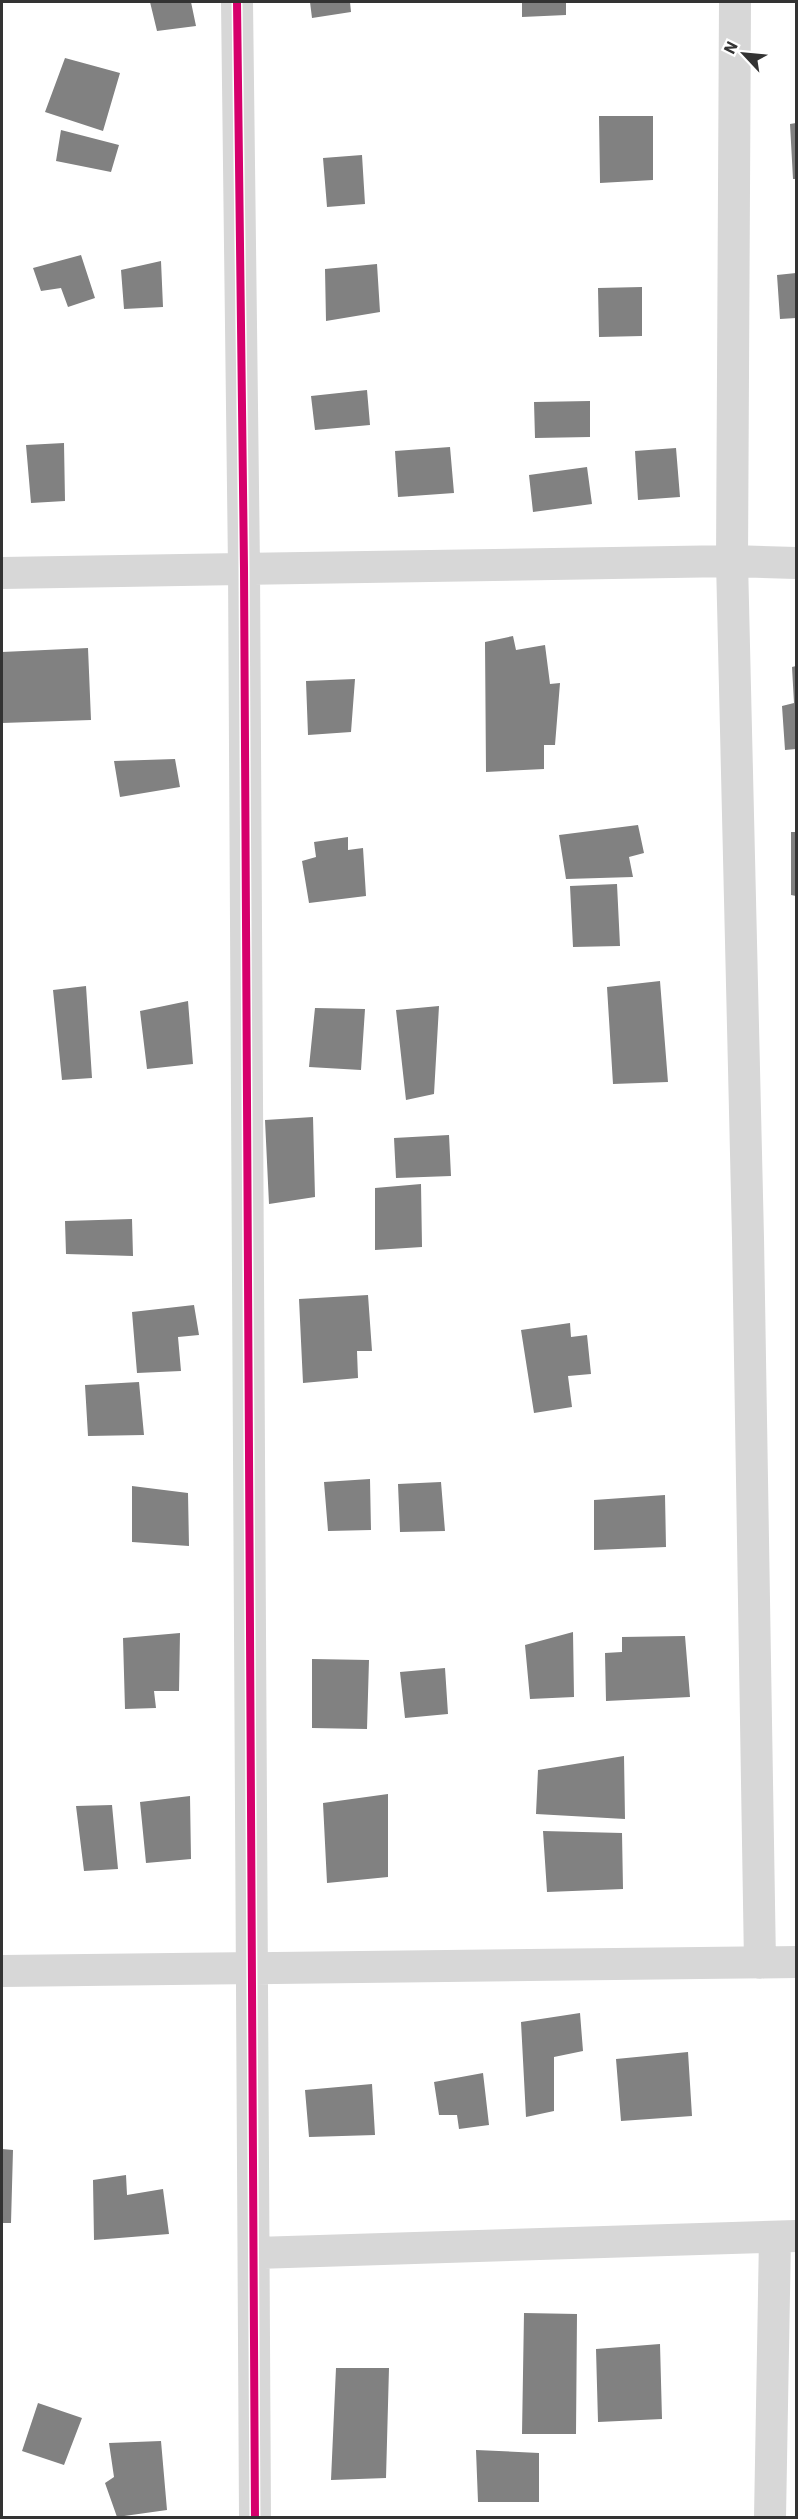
<svg xmlns="http://www.w3.org/2000/svg" width="798" height="2519" font-family="'IBM Plex Sans',sans-serif">
  <rect width="100%" height="100%" fill="#fff"/>
  <path fill="#818181" d="M150 2H191L196 26 157 31Z
    M310 2H350L351 12 312 18Z
    M522 2H566V15L522 17Z
    M65 58 120 73 103 131 45 112Z
    M599 116H653V180L600 183Z
    M796 123V179H793L790 124Z
    M61 130 119 145 111 172 56 161Z
    M362 155 365 204 327 207 323 158Z
    M81 255 95 298 68 307 61 288 41 291 33 268Z
    M161 261 163 307 124 309 121 270Z
    M377 264 380 312 326 321 325 269Z
    M796 273V318L780 319 777 275Z
    M642 287V336L599 337 598 288Z
    M367 390 370 425 315 430 311 396Z
    M590 401V437L535 438 534 402Z
    M64 443 65 501 31 503 26 445Z
    M450 447 454 493 398 497 395 451Z
    M676 448 680 497 638 500 635 451Z
    M587 467 592 504 533 512 529 475Z
    M513 636 516 650 545 645 550 684 560 683 555 745H544V769L486 772 485 642Z
    M88 648 91 720 2 723V652Z
    M796 666V749L785 750 782 706 794 703 792 667Z
    M355 679 351 732 308 735 306 681Z
    M175 759 180 787 120 797 114 761Z
    M638 825 644 853 629 857 633 877 566 879 559 835Z
    M791 832H796V896L791 895Z
    M348 837V850L363 848 366 896 309 903 302 861 316 857 314 842Z
    M617 884 620 946 573 947 570 886Z
    M660 981 668 1082 613 1084 607 987Z
    M86 986 92 1078 62 1080 53 990Z
    M188 1001 193 1064 147 1069 140 1011Z
    M439 1006 434 1094 406 1100 396 1010Z
    M315 1008 365 1009 361 1070 309 1067Z
    M313 1117 315 1197 269 1204 265 1120Z
    M449 1135 451 1176 396 1178 394 1138Z
    M421 1184 422 1247 375 1250V1188Z
    M132 1219 133 1256 66 1254 65 1221Z
    M368 1295 372 1351H357L358 1378 303 1383 299 1299Z
    M194 1305 199 1335 178 1337 181 1371 137 1373 132 1312Z
    M570 1323 571 1337 587 1335 591 1374 568 1376 572 1407 534 1413 521 1330Z
    M139 1382 144 1435 88 1436 85 1385Z
    M370 1479 371 1530 328 1531 324 1482Z
    M441 1482 445 1531 400 1532 398 1484Z
    M132 1486 188 1493 189 1546 132 1542Z
    M665 1495 666 1547 594 1550V1500Z
    M573 1632 574 1697 530 1699 525 1645Z
    M180 1633 179 1691H154L156 1708 125 1709 123 1638Z
    M685 1636 690 1697 606 1701 605 1653 622 1652V1637Z
    M312 1659 369 1660 367 1729 312 1728Z
    M445 1668 448 1714 405 1718 400 1672Z
    M624 1756 625 1819 536 1814 538 1770Z
    M388 1794V1877L327 1883 323 1803Z
    M190 1796 191 1859 146 1863 140 1802Z
    M112 1805 118 1869 84 1871 76 1806Z
    M543 1831 622 1833 623 1889 547 1892Z
    M580 2013 583 2051 554 2057V2111L526 2117 521 2022Z
    M688 2052 692 2116 621 2121 616 2059Z
    M483 2073 489 2125 459 2129 457 2115H439L434 2082Z
    M372 2084 375 2135 309 2137 305 2090Z
    M2 2149 13 2150 11 2223H2Z
    M126 2175 127 2195 163 2189 169 2234 94 2240 93 2180Z
    M524 2313 577 2314 576 2434H522Z
    M660 2344 662 2419 598 2422 596 2349Z
    M336 2368H389L386 2478 331 2480Z
    M38 2403 82 2418 64 2465 22 2451Z
    M161 2441 167 2510 117 2517 105 2483 114 2477 109 2443Z
    M476 2450 539 2453V2502H478Z"/>
  <g fill="none" stroke-linecap="round" stroke-linejoin="round">
    <path stroke="#d7d7d7" stroke-width="32" d="M237 2 244 568 255 2518
      M735 2 732 561 748 1238 760 1963
      M2 573 732 561 796 563
      M2 1971 796 1962
      M256 2253 796 2236
      M770 2518 775 2237"/>
    <defs>
      <path id="cycleway" d="M237 2 244 568 255 2518"/>
    </defs>
    <use href="#cycleway" stroke="#fff" stroke-width="11"/>
    <use href="#cycleway" stroke="#d6006c" stroke-width="8"/>
  </g>
  <rect width="798" height="2519" fill="none" stroke="#333333" stroke-width="6"/>
  <g transform="translate(744 54) rotate(296)" stroke="#ffffff" stroke-width="4.5" paint-order="stroke">
  <path d="M0-4.5L10 22L0 15L-10 22Z" fill="#333333"/>
  <text y="-9" font-size="16" font-weight="bold" text-anchor="middle" fill="#333333">N</text>
  </g>
</svg>
